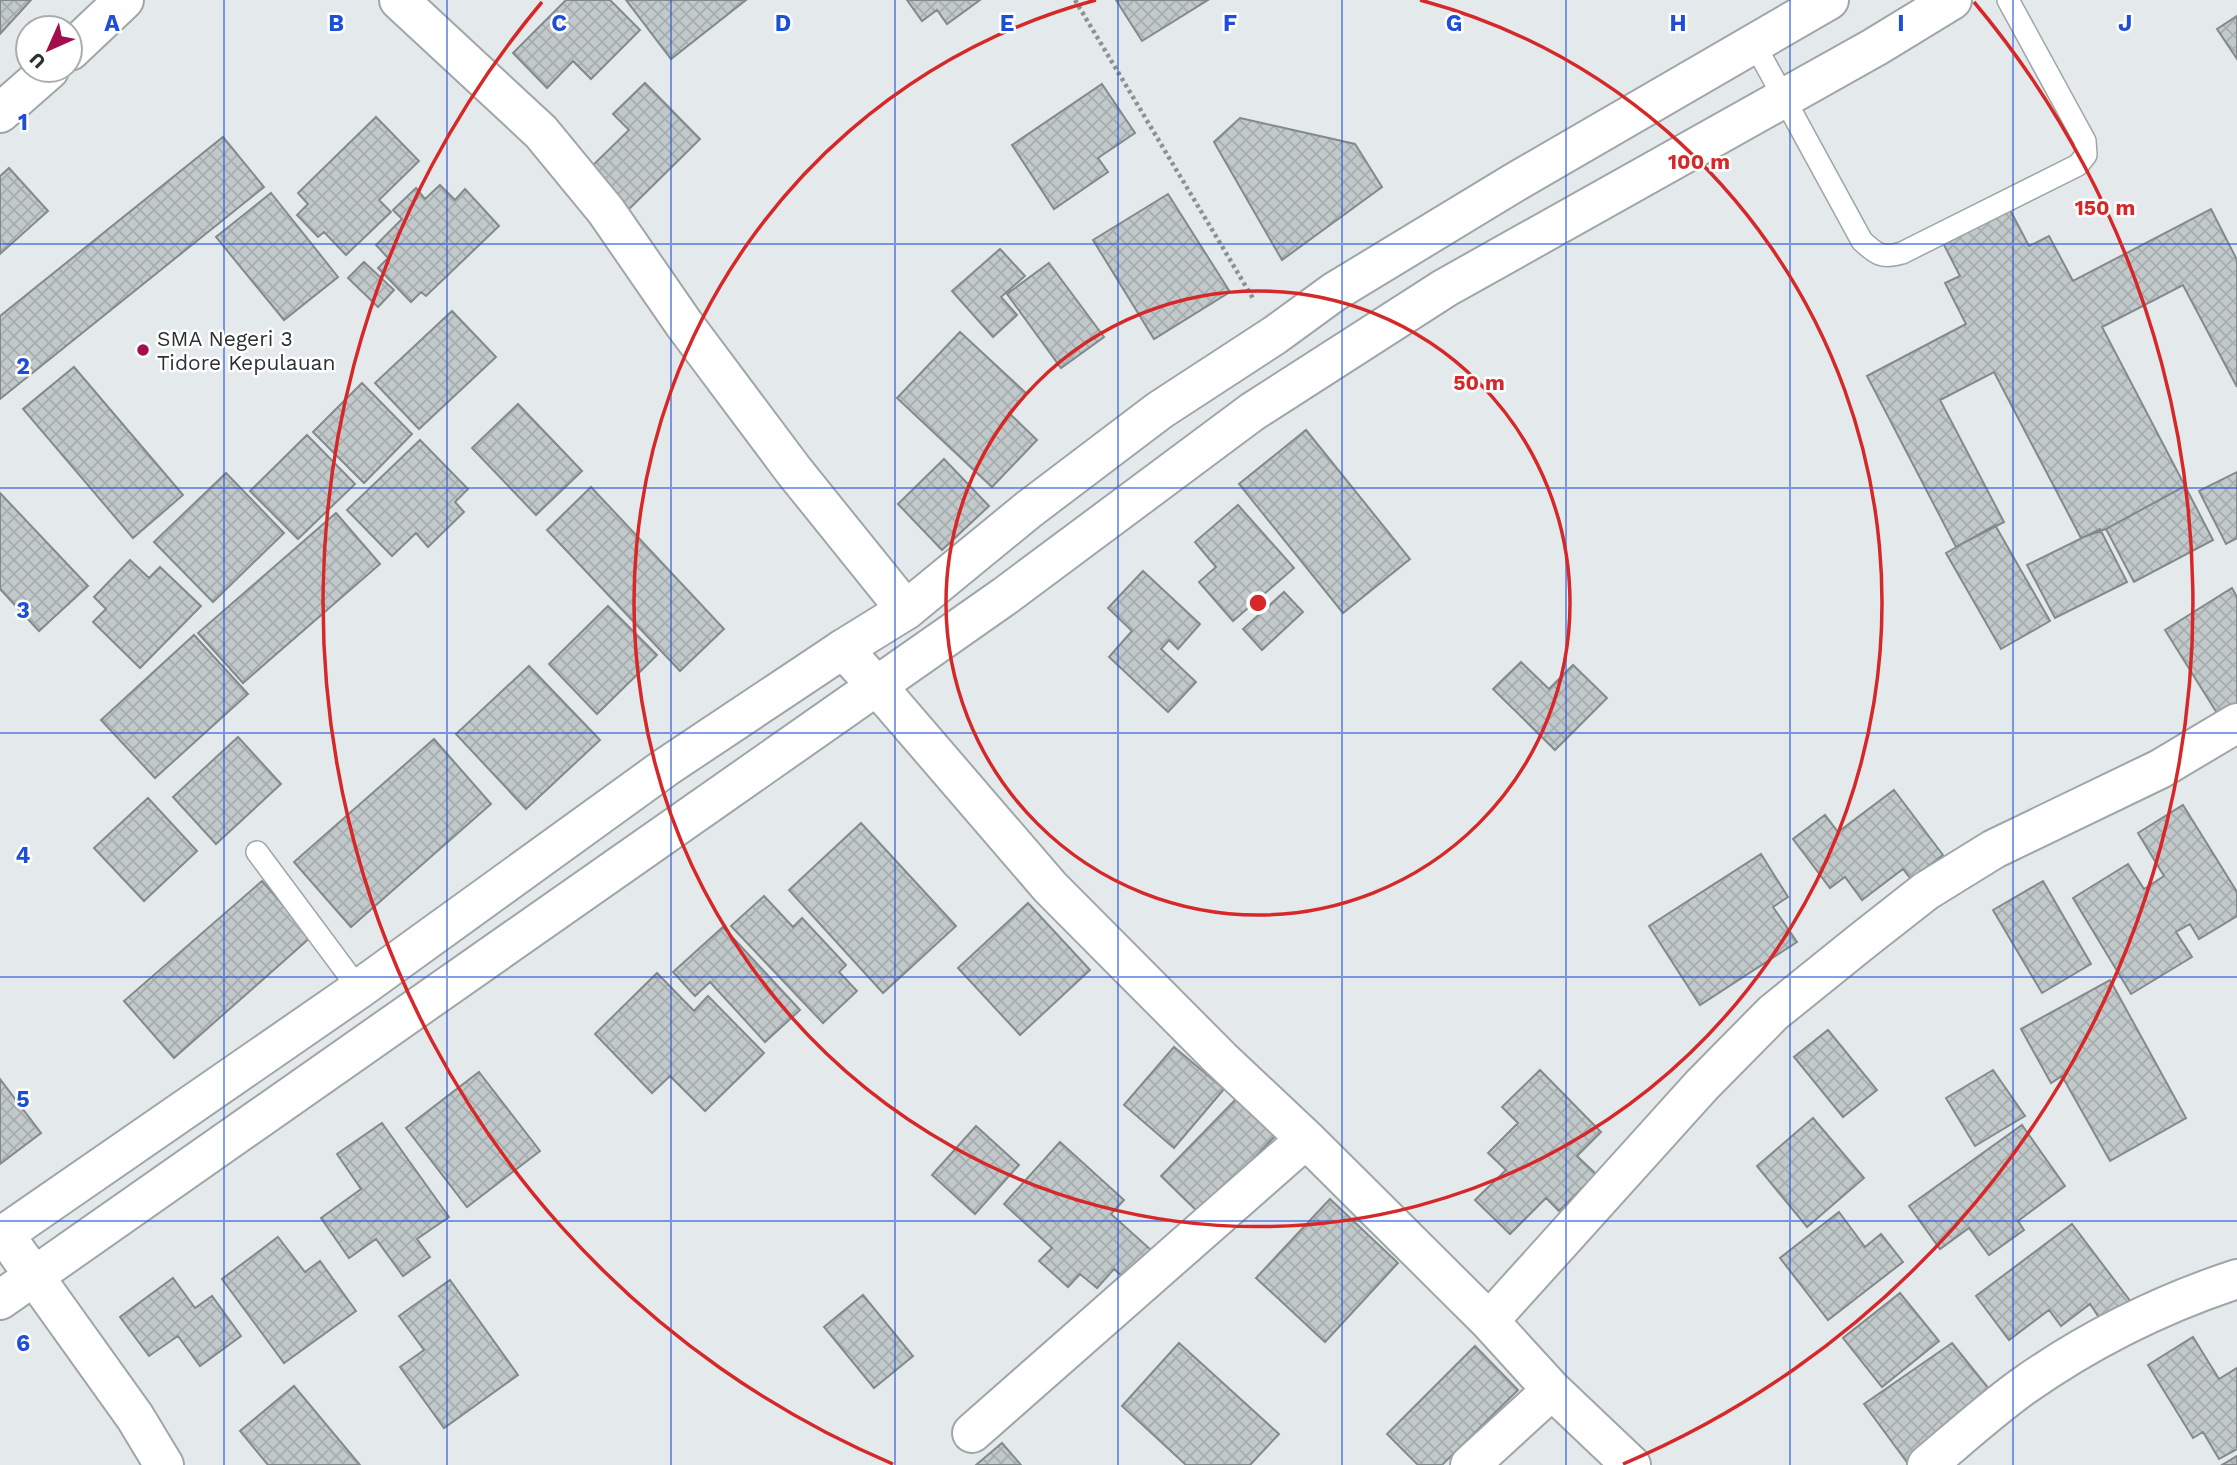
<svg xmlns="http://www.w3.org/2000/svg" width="2237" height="1465" font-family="'Work Sans',sans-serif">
  <defs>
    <pattern id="building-cross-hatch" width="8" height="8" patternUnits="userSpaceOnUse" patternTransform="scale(1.75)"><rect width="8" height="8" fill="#c2c9cb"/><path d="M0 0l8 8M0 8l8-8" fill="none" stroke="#a7adaf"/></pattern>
  </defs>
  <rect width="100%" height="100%" fill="#e4eaec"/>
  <path fill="url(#building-cross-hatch)" stroke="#838a8b" stroke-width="2" d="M0 0H31L0 34Z
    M566 0H610L640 30 591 79 573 61 547 88 513 53Z
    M626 0H746L671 59Z
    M907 0H980L947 24 937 10 922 21Z
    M1116 0H1208L1142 41Z
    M2237 16V59L2217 29Z
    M645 83 700 139 626 212 587 171 629 130 613 114Z
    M1102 84 1135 133 1098 158 1108 172 1054 209 1012 145Z
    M376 117 419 161 379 200 391 212 346 255 324 232 318 237 297 215 308 204 298 193Z
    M1240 118 1355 144 1382 187 1282 260 1214 142Z
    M223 137 264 187 0 399V316Z
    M9 168 48 211 0 254V176Z
    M440 185 455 200 465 189 499 226 426 296 421 292 411 302 378 268 388 258 376 245 402 219 393 210 416 188 425 199Z
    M271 193 338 277 284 320 216 237Z
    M1168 194 1230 292 1154 339 1093 240Z
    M2008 206 2029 246 2049 236 2073 281 2211 209 2237 260V387L2183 285 2102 327 2185 486 2106 529 2081 538 1994 372 1940 400 2004 522 1956 547 1867 376 1966 324 1945 283 1960 276 1942 241Z
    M1000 249 1025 276 1001 297 1017 315 993 337 952 291Z
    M364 262 394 290 378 307 348 278Z
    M1049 263 1104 337 1061 368 1007 294Z
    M452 311 496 357 419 429 375 383Z
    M960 332 1027 394 1009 413 1037 440 992 487 897 398Z
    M74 367 183 495 133 538 23 409Z
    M362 383 412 434 364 483 313 432Z
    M518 404 582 471 536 515 472 448Z
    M1306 430 1410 559 1343 613 1239 484Z
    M307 435 355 484 298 539 250 491Z
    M420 440 468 489 455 502 464 512 428 547 416 533 392 556 347 510Z
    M944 459 989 506 942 550 898 504Z
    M2237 472V538L2226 544 2199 491Z
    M226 473 284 533 213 602 154 542Z
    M2185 486 2213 540 2134 582 2106 529Z
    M591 487 724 629 680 671 547 530Z
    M0 493 88 586 39 631 0 589Z
    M1238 505 1294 568 1233 621 1199 582 1216 567 1195 542Z
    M336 513 380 564 243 683 198 633Z
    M1995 525 2050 621 2001 649 1946 553Z
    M2100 529 2127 582 2055 618 2027 565Z
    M130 560 149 578 160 567 201 606 140 668 93 622 106 609 94 597Z
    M1143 571 1200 624 1178 649 1169 640 1161 649 1196 682 1168 712 1109 657 1132 631 1108 608Z
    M2232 588 2237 597V708L2220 718 2165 630Z
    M1284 592 1303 612 1262 650 1243 629Z
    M608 606 657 655 597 714 549 664Z
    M194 635 248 694 155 778 101 720Z
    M1521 662 1549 689 1573 665 1607 698 1555 750 1493 689Z
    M529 666 600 740 526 809 456 734Z
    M238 737 281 784 216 844 173 797Z
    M434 739 491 804 351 927 294 862Z
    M1894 790 1943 855 1911 879 1903 869 1862 900 1845 877 1830 888 1793 839 1825 815 1838 832Z
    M148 798 197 851 144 901 94 848Z
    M2183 805 2237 892V916L2199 939 2190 924 2176 932 2192 957 2131 994 2073 898 2128 864 2144 889 2164 876 2138 833Z
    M861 823 956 926 883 993 789 890Z
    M1761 854 1788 897 1773 907 1797 942 1700 1005 1649 926Z
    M262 881 311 937 174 1058 124 1001Z
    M2043 881 2091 964 2042 993 1993 910Z
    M764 896 793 927 802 918 846 965 839 972 857 991 823 1023 731 926Z
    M1028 903 1090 970 1020 1035 958 968Z
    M723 927 800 1010 765 1042 710 982 695 996 673 972Z
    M657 973 694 1011 708 996 764 1053 705 1111 670 1076 652 1093 595 1034Z
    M2110 980 2186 1118 2110 1161 2062 1076 2051 1083 2021 1029Z
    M1828 1030 1877 1090 1843 1117 1794 1057Z
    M1174 1047 1224 1089 1174 1148 1124 1105Z
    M1540 1070 1601 1132 1577 1156 1596 1174 1559 1211 1546 1198 1510 1234 1475 1200 1506 1170 1488 1153 1518 1123 1502 1107Z
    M1993 1070 2025 1116 1975 1146 1946 1098Z
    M479 1072 540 1151 467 1207 406 1128Z
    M0 1079 41 1133 0 1164Z
    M1240 1095 1278 1133 1200 1214 1161 1176Z
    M1813 1118 1864 1178 1807 1227 1757 1166Z
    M382 1123 449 1217 417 1239 430 1257 403 1276 376 1239 349 1258 321 1218 361 1189 337 1154Z
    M2022 1125 2065 1186 2018 1221 2024 1230 1989 1255 1969 1228 1940 1249 1909 1206Z
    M976 1126 1019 1165 975 1214 932 1175Z
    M1060 1142 1124 1200 1111 1214 1151 1250 1124 1278 1114 1269 1097 1288 1080 1274 1068 1287 1039 1261 1052 1248 1004 1204Z
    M1330 1199 1398 1263 1325 1342 1256 1278Z
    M1839 1212 1865 1247 1881 1234 1903 1262 1828 1320 1780 1258Z
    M2072 1224 2131 1302 2102 1322 2090 1304 2061 1326 2049 1310 2009 1340 1976 1296Z
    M278 1237 305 1272 320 1261 356 1311 284 1363 222 1279Z
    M173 1278 195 1308 212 1296 241 1336 200 1366 178 1336 149 1356 120 1317Z
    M450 1280 518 1375 444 1428 400 1367 424 1350 399 1316Z
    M1900 1293 1939 1341 1882 1387 1843 1338Z
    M863 1295 913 1356 874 1388 824 1327Z
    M2193 1337 2219 1379 2237 1368V1449L2219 1459 2203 1432 2193 1438 2148 1365Z
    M1179 1343 1279 1434 1250 1465H1186L1122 1406Z
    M1952 1343 1989 1389 1909 1465 1864 1404Z
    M1475 1346 1518 1390 1442 1465H1418L1387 1434Z
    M294 1386 360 1465H268L240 1431Z
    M1002 1443 1021 1465H976Z
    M2237 1456V1465H2222Z"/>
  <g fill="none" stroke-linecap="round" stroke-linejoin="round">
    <defs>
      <path id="service" d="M1755 45 1862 241C1876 254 1882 259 1902 253L2078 165 2086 155 2085 141 2008 0
        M257 852 359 989"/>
      <path id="minor" d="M399 0 541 132 606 211 684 324 794 471 906 610
        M843 649 877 686 1050 887 1221 1059 1306 1139 1489 1321 1552 1390 1631 1465
        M4 1234 135 1417 164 1465
        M1489 1321 1702 1085 1773 1013 1861 942 1926 891 1994 849 2160 769 2237 723
        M972 1433 1306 1139
        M1470 1465 1552 1390
        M1927 1465C1958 1439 1989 1411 2022 1387 2087 1341 2161 1304 2237 1279"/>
      <path id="tertiary" d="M70 51 124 0
        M0 113 49 70
        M0 1237 359 989 666 767 843 649 906 610 1028 510 1160 410 1275 335 1334 292 1517 181 1829 0
        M0 1300 1005 596 1252 412 1445 288 1875 47 1952 0"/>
    </defs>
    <use href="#service" stroke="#a0a6a8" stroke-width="24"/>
    <use href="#minor" stroke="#a0a6a8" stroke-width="42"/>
    <use href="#tertiary" stroke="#a0a6a8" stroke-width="42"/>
    <path stroke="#8c9192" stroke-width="4.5" stroke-dasharray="3.5 3.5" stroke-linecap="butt" d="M1075 0 1254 300"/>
    <use href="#service" stroke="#fff" stroke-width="21"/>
    <use href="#minor" stroke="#fff" stroke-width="38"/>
    <use href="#tertiary" stroke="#fff" stroke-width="38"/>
  </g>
  <path fill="none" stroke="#1d4ed8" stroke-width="2" stroke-opacity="0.55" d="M224 0V1465M447 0V1465M671 0V1465M895 0V1465M1118 0V1465M1342 0V1465M1566 0V1465M1790 0V1465M2013 0V1465M0 244H2237M0 488H2237M0 733H2237M0 977H2237M0 1221H2237"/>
  <g fill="none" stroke="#d62828" stroke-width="3.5">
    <circle cx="1258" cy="603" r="312"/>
    <path d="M1420 0A624 624 0 1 1 1096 0"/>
    <path d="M893 1464A935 935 0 0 1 542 2M1974 2A935 935 0 0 1 1623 1464"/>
  </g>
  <circle fill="#a30e4e" stroke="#fff" stroke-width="2.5" cx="143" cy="350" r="7"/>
  <g text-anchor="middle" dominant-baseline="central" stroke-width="5" stroke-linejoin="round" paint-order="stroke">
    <g font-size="21" fill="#2e3132" stroke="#fff" text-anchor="start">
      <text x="157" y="338">SMA Negeri 3<tspan x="157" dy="24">Tidore Kepulauan</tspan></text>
    </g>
  </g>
  <g font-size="23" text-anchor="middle" font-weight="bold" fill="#1d4ed8" stroke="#fff" stroke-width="5" stroke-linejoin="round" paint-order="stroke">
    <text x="112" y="31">A</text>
    <text x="336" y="31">B</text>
    <text x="559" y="31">C</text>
    <text x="783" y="31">D</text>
    <text x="1007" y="31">E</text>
    <text x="1230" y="31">F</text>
    <text x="1454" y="31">G</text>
    <text x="1678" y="31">H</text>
    <text x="1901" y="31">I</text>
    <text x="2125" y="31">J</text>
    <text x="23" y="130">1</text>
    <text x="23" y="374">2</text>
    <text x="23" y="618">3</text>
    <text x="23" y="863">4</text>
    <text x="23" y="1107">5</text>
    <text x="23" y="1351">6</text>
  </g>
  <circle cx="1258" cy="603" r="10" fill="#d62828" stroke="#fff" stroke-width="3.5"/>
  <g font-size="21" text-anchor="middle" font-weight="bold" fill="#d62828" stroke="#fff" stroke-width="5" stroke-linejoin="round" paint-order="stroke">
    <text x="1699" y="169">100 m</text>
    <text x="2105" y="215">150 m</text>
    <text x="1479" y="390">50 m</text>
  </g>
  <g transform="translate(49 49) rotate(225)"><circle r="33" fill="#ffffff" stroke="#abadad" stroke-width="2"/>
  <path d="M0-5L12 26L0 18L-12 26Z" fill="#a30e4e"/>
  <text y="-10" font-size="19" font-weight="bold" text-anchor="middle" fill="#2e3132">U</text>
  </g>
</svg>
